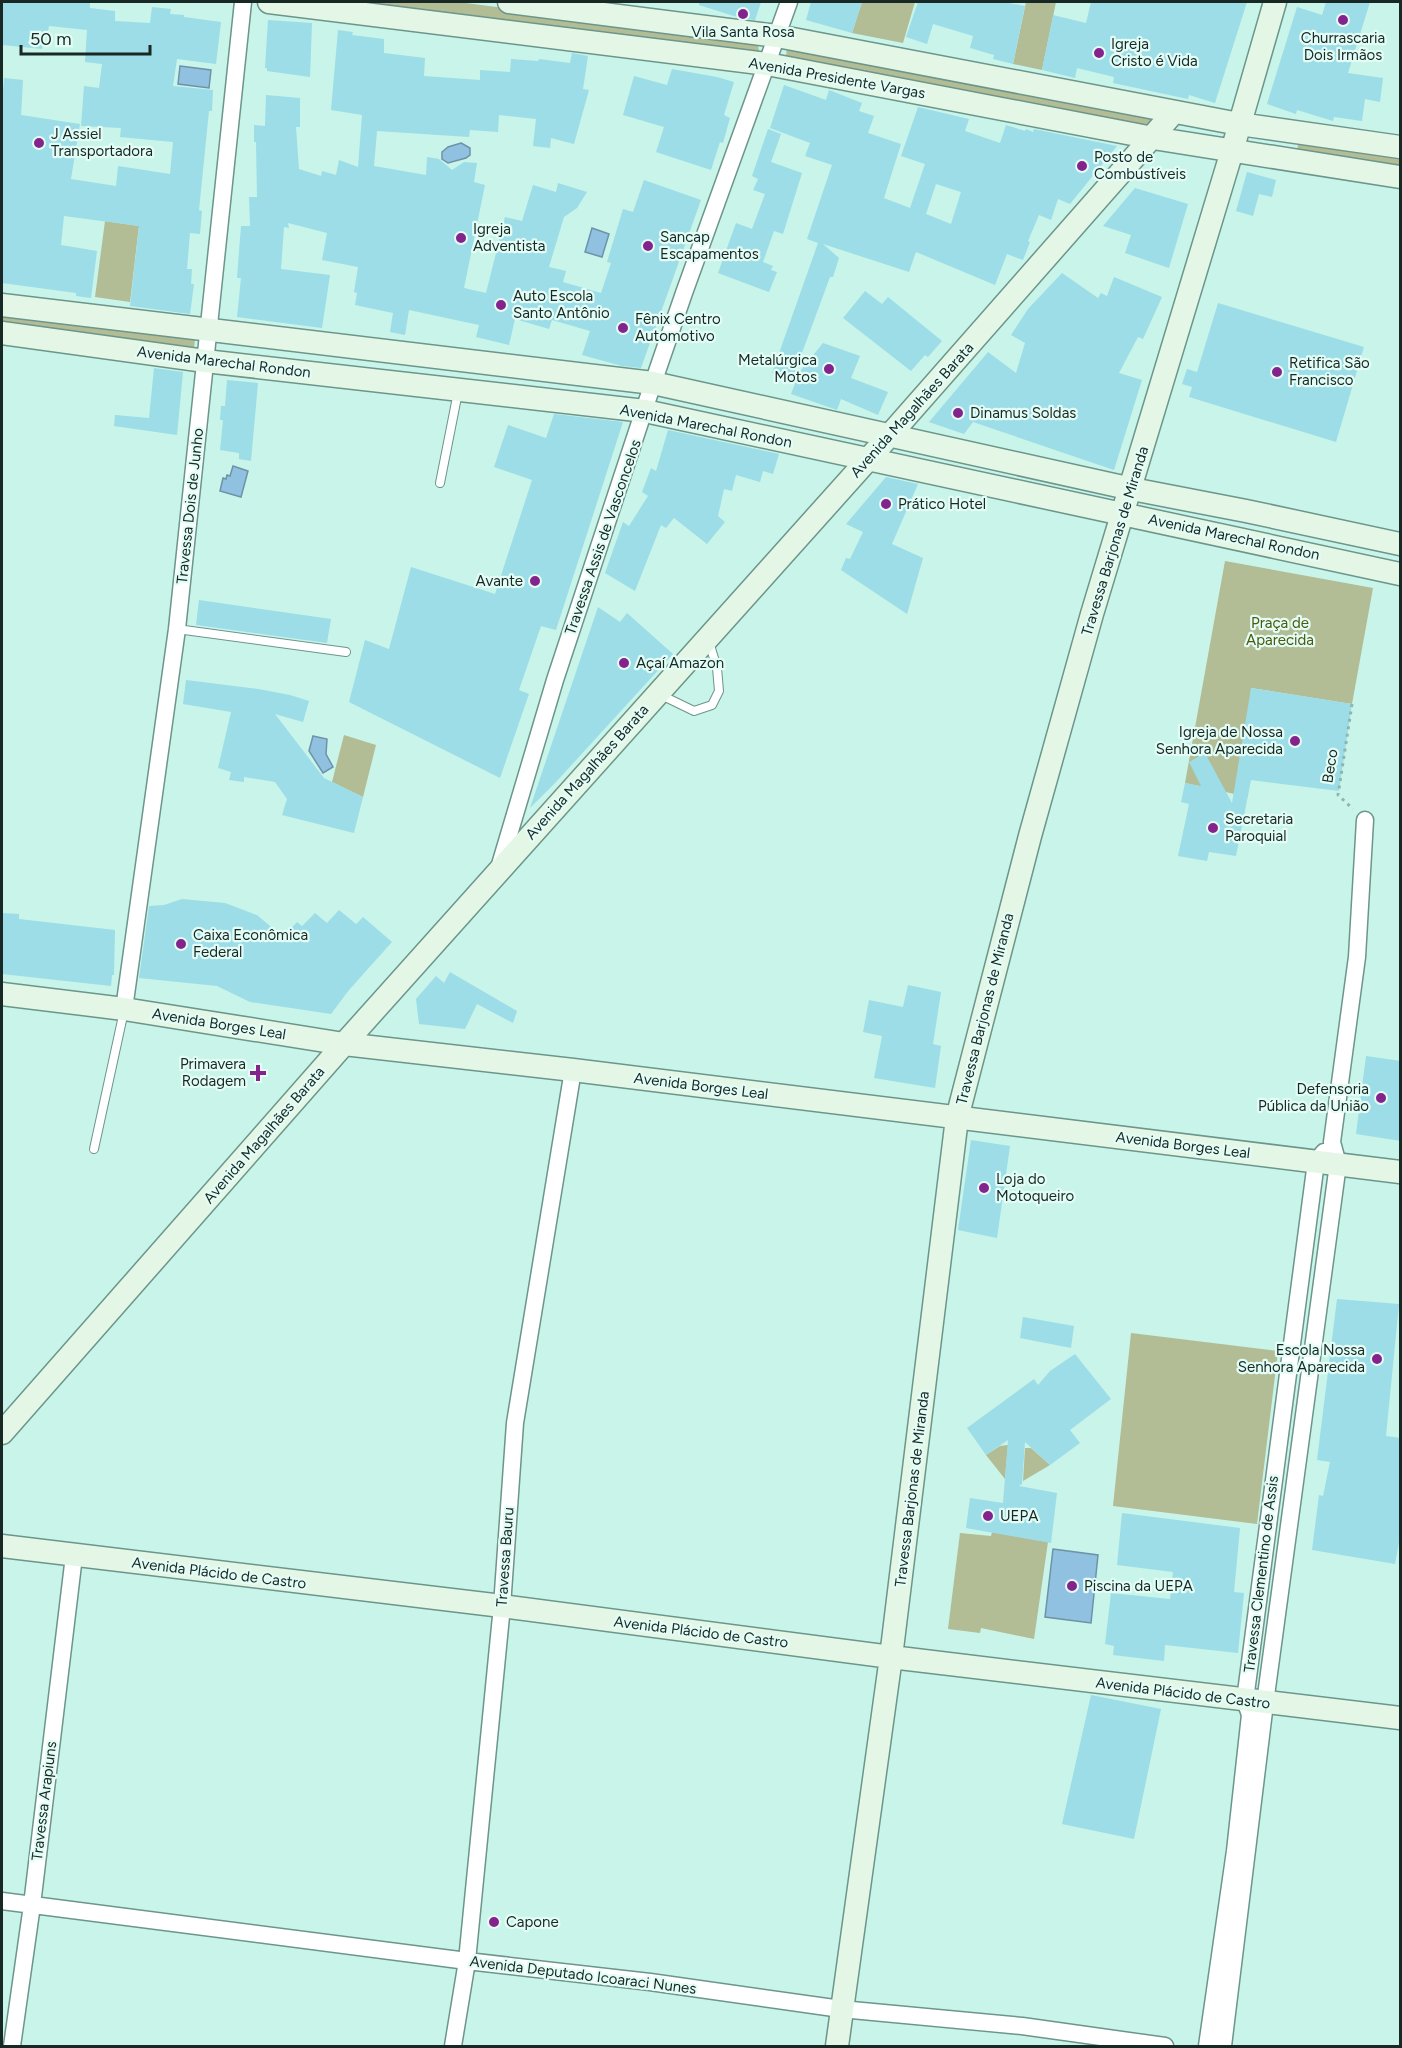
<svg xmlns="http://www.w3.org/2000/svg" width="1402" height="2048" font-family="Figtree,sans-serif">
  <rect width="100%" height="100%" fill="#c8f4e9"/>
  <path fill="#b2bc95" d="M332 2H458L753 40 758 45 759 51 752 55Z
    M862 2H915L903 43 852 33Z
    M1026 2H1056L1042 70 1013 64Z
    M787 47 1159 115 1146 131 790 63 786 56Z
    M1305 140 1400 153V172L1297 151 1298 144Z
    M105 221 139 226 130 302 95 297Z
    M2 313 195 339 194 349 2 324Z
    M1225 561 1373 588 1352 704 1251 688 1248 797 1185 783Z
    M344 735 376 745 363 797 332 782Z
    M1131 1333 1278 1351 1257 1524 1113 1506Z
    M1008 1445 1005 1479 986 1455 1000 1446Z
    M1025 1448H1031L1050 1465 1023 1481Z
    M992 1532 1048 1542 1034 1639 981 1628 980 1633 948 1629 960 1533 991 1536Z"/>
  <path fill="#91c1e0" stroke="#6d93a8" stroke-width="1.5" d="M180 66 211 70 209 88 178 84Z
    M461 143 470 148V155L466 158 448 163 442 159V152L448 147Z
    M592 228 609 234 602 257 585 252Z
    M233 466 248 471 241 497 220 491 223 478 226 479 227 475 230 476Z
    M313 736 327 739 326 754 333 767 323 773 309 751Z
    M1053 1549 1098 1555 1091 1623 1045 1617Z"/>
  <path fill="#9cdde7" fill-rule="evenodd" d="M2 2H90V8L115 11V21L150 23 152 7 171 9 170 14 184 15V17L221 22 216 64 177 59 173 86 213 90 212 111H209L199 210 202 211 200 234 190 233 187 269H192L191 284H194L190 314 130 306 139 226 64 216 61 245 97 251 91 298 76 296V293L2 283V102L4 78 23 80 21 115 80 124 71 179 116 186 118 166 170 174 173 142 120 137 121 128 81 126 84 86 99 88 102 64 85 62 87 30 49 26 48 31H44L42 49 2 45Z
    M699 2H761L755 20 740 18 699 5Z
    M811 2H862L852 33 806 20Z
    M918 2H1003L1025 6 1013 64 993 59 994 55 970 48 973 36 933 24 927 44 906 37Z
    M1091 2H1247L1215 103 1189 95 1188 99 1113 83 1114 77 1077 68 1075 78 1042 70 1053 15 1086 23Z
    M1326 2H1370L1348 73 1383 78 1380 102 1365 99 1362 121 1334 117 1333 121 1297 110 1296 114 1267 104 1297 7 1322 15Z
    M268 20 312 23 310 77 267 71V68H265Z
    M338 30 353 32 352 35 384 39V53L425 58 424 76 480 80V70L510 72 511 59 538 61 539 59 570 63 572 53 588 56 583 89 589 90 574 144 551 138 550 148 533 146 536 119 499 115 498 132 470 130 469 137 377 131 374 166 426 175 427 157 439 159 452 170 464 162 477 163 474 182 485 185 464 288 486 293 505 217 522 221 533 185 556 192 558 183 587 192 577 208 564 217 549 267 566 271 563 282 601 293 611 263 607 262 623 209 633 212 644 180 701 200 641 368 622 366 582 355 590 331 552 320 549 329 515 319 509 345 476 337 479 325 409 310 405 335 390 332 393 313 355 305 357 293 354 292 358 267 322 260 327 233 288 223 289 228 284 227 281 269 330 275 322 328 237 317 241 278H237L241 226H250L249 197H257L256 142H254V125L265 126 266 95 300 98V127H296L299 169 321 176 322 171 336 175 339 160 358 167 362 115 331 110Z
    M672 69 717 77 734 82 724 115 730 118 723 143 720 142 711 170 656 152 664 127 623 115 634 76 667 85Z
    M784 85 826 100 829 90 862 103 859 111 874 116 868 133 901 144 884 198 910 208 925 164 901 156 918 107 969 119 965 131 1000 143 1006 125 1025 131 1026 129 1033 132 1034 129 1117 146 1070 204 1058 199 1051 220 1039 215 1028 241 1030 242 1023 260 1007 254 995 285 916 252 909 272 823 244 839 258 833 277H830L792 380 772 373 818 243 807 239 832 165 805 156 810 143 770 128ZM936 184 961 192 951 224 926 214Z
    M768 129 781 134 771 162 802 173 783 234 774 231 763 262 773 266 771 270 777 272 769 292 718 273 736 223 752 229 765 194 753 190 758 179 752 176Z
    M1247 172 1276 180 1272 197 1259 194 1253 216 1236 211Z
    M1135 188 1188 204 1169 268 1125 253 1131 235 1103 226Z
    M1062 273 1098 298 1101 293 1107 296 1114 277 1162 297 1143 339 1138 337 1119 373 1142 380 1114 470 973 422 964 434 929 422 988 352 1016 373 1025 343 1011 335 1028 309Z
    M865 291 882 304 888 297 942 341 928 357 925 355 911 371 843 318Z
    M1218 303 1364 347 1336 442 1189 397 1192 387 1182 384 1187 369 1197 372Z
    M823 343 860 356 851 378 888 392 878 415 841 399 837 410 791 394 796 381 793 380Z
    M154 368 183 372 177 435 114 426 115 415 149 418Z
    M227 380 258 383 251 461 239 459V453L220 450 223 420H220L221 406H225Z
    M554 414 623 422 556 630 541 626 519 690 529 694 500 778 349 702 365 640 389 649 411 567 495 594 532 480 494 467 508 425 546 438Z
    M668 430 779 454 773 474 763 471 760 482 736 475 732 491 724 489 718 516 725 522 707 544 674 518 666 528 661 525 635 591 605 573 623 522 629 526 648 496 642 492 651 468 656 471Z
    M886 477 918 484 892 544 923 558 907 614 841 570 846 558 850 559 863 532 846 524Z
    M199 600 331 619 327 643 196 625Z
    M598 607 620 622 627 613 673 654 556 782 530 808Z
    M186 680 258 689 290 695 309 701 303 722 275 714 324 778 363 797 354 833 282 815 287 799 275 782 244 777V782L229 780 231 772 218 768 231 712 183 704Z
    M1251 688 1352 704 1339 791 1251 780 1236 856 1209 852 1207 861 1178 856 1189 804 1181 802 1185 783 1201 786 1189 762 1205 753 1232 803Z
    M182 899 225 903 257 915 283 937 297 922 302 926 315 913 327 923 339 910 356 924 363 917 392 942 349 990 331 1014 250 1002 217 986 139 978 149 906 164 905Z
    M2 913 19 914V919L115 930 114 975H112L111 986 2 974Z
    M450 972 517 1011 513 1023 477 1004 465 1029 419 1024 416 999 436 976 444 983Z
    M908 985 941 992 933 1044 941 1046 935 1088 874 1078 882 1036 863 1032 869 1000 903 1007Z
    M1366 1056 1401 1061V1141L1356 1134Z
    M971 1140 1010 1146 997 1238 958 1230Z
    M1337 1299 1399 1304 1386 1436 1401 1438V1532L1395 1564 1312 1550 1319 1495 1323 1496 1330 1462 1317 1460Z
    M1023 1317 1074 1326 1071 1348 1020 1338Z
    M1075 1354 1111 1399 1070 1430 1080 1443 1050 1465 1025 1442 1022 1484 1019 1486 1057 1493 1051 1543 966 1528 970 1498 1003 1503 1008 1440 986 1455 967 1428 1034 1379 1038 1385 1050 1371Z
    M1122 1513 1240 1528 1234 1592 1244 1593 1238 1653 1165 1645 1164 1661 1113 1655 1114 1646 1105 1644 1111 1593 1170 1599 1173 1572 1117 1565Z
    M1091 1695 1161 1709 1134 1839 1062 1824Z"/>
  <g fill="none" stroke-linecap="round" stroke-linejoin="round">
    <defs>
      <path id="lane" d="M440 483 458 392
        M177 629 346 652
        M661 695 694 711 712 705 719 691 717 668 709 642
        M94 1149 124 1011"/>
      <path id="street" d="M499 868 555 680 653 383 684 293 789 2
        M124 1009 177 629 243 2
        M2 1901 467 1961 650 1982 841 2009 1022 2026 1165 2046
        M12 2046 32 1905 74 1556
        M453 2046 467 1961 502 1606 515 1423 573 1070
        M1207 2046 1235 1851 1250 1715 1245 1700 1316 1162 1324 1152
        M1223 2046 1265 1703 1338 1164 1332 1142 1357 957 1365 820"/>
      <path id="secondary" d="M269 2 767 64 1153 138 1400 177
        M509 2 777 36 1239 124 1400 147
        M2 305 653 383 1132 489 1246 511 1400 544
        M2 333 205 361 645 411 1400 574
        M2 994 124 1009 344 1044 573 1070 1400 1172
        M2 1433 344 1044 889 436 1174 112
        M2 1546 502 1606 891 1657 1400 1718
        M837 2046 891 1657 957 1118 1030 836 1092 614 1232 151 1275 2"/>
    </defs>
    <use href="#lane" stroke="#6c958b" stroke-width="10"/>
    <use href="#street" stroke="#6c958b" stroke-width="19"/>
    <use href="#secondary" stroke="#6c958b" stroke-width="25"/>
    <path stroke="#91b4ac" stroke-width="3" stroke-dasharray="3 4.5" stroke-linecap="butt" d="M1352 704 1338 795 1353 809"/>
    <use href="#lane" stroke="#fff" stroke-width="8"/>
    <use href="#street" stroke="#fff" stroke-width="16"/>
    <use href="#secondary" stroke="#e4f7e6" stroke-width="22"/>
  </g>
  <g fill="#85238d" stroke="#e3fdf6" stroke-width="2">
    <circle cx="743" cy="14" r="6"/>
    <circle cx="1343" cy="20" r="6"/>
    <circle cx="1099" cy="53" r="6"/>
    <circle cx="39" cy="143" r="6"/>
    <circle cx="1082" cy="166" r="6"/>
    <circle cx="461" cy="238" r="6"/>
    <circle cx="648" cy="246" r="6"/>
    <circle cx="501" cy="305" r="6"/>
    <circle cx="623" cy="328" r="6"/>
    <circle cx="829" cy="369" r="6"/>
    <circle cx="1277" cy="372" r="6"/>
    <circle cx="958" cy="413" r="6"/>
    <circle cx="886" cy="504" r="6"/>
    <circle cx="535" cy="581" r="6"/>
    <circle cx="624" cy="663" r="6"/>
    <circle cx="1295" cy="741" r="6"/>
    <circle cx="1213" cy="828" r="6"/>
    <circle cx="181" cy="944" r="6"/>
    <path d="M255 1064h6v6h6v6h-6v6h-6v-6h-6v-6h6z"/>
    <circle cx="1381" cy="1098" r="6"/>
    <circle cx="984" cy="1188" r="6"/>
    <circle cx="1377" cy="1359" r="6"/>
    <circle cx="988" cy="1516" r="6"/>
    <circle cx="1072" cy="1586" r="6"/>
    <circle cx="494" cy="1922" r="6"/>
  </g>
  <g text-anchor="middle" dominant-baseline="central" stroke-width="4.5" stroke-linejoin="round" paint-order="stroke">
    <g font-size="15" fill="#182824" stroke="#e3fdf6" text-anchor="start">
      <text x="743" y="32" text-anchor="middle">Vila Santa Rosa</text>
      <text x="1343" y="38" text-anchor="middle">Churrascaria<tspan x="1343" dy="17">Dois Irmãos</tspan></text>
      <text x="1111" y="44">Igreja<tspan x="1111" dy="17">Cristo é Vida</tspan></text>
      <text x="51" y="134">J Assiel<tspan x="51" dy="17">Transportadora</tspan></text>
      <text x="1094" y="157">Posto de<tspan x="1094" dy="17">Combustíveis</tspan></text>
      <text x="473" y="229">Igreja<tspan x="473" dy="17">Adventista</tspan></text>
      <text x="660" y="237">Sancap<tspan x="660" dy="17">Escapamentos</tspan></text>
      <text x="513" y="296">Auto Escola<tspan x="513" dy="17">Santo Antônio</tspan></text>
      <text x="635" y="319">Fênix Centro<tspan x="635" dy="17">Automotivo</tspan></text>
      <text x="817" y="360" text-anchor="end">Metalúrgica<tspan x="817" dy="17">Motos</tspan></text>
      <text x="1289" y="363">Retifica São<tspan x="1289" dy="17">Francisco</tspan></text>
      <text x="970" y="413">Dinamus Soldas</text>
      <text x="898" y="504">Prático Hotel</text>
      <text x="523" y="581" text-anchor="end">Avante</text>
      <text x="636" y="663">Açaí Amazon</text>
      <text x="1283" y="732" text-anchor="end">Igreja de Nossa<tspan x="1283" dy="17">Senhora Aparecida</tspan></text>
      <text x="1225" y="819">Secretaria<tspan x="1225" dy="17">Paroquial</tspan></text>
      <text x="193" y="935">Caixa Econômica<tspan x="193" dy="17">Federal</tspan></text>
      <text x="246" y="1064" text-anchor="end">Primavera<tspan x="246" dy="17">Rodagem</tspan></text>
      <text x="1369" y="1089" text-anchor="end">Defensoria<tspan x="1369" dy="17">Pública da União</tspan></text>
      <text x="996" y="1179">Loja do<tspan x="996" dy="17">Motoqueiro</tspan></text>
      <text x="1365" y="1350" text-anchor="end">Escola Nossa<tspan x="1365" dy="17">Senhora Aparecida</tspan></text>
      <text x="1000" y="1516">UEPA</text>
      <text x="1084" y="1586">Piscina da UEPA</text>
      <text x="506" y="1922">Capone</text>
    </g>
    <g font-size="15" fill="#182824" stroke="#e3fdf6">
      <text transform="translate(837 78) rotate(10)">Avenida Presidente Vargas</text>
      <text transform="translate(224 362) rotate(7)">Avenida Marechal Rondon</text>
      <text transform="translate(912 410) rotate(-48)">Avenida Magalhães Barata</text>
      <text transform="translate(706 426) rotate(11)">Avenida Marechal Rondon</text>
      <text transform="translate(190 506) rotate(-84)">Travessa Dois de Junho</text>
      <text transform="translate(603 537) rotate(-71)">Travessa Assis de Vasconcelos</text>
      <text transform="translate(1234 537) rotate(12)">Avenida Marechal Rondon</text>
      <text transform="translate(1115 541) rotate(-73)">Travessa Barjonas de Miranda</text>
      <text transform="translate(1330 766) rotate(-81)">Beco</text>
      <text transform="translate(587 772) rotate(-48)">Avenida Magalhães Barata</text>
      <text transform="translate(985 1009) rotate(-76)">Travessa Barjonas de Miranda</text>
      <text transform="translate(219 1024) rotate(9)">Avenida Borges Leal</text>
      <text transform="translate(701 1086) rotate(7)">Avenida Borges Leal</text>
      <text transform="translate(264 1135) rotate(-49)">Avenida Magalhães Barata</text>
      <text transform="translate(1183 1145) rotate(7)">Avenida Borges Leal</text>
      <text transform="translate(912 1489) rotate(-83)">Travessa Barjonas de Miranda</text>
      <text transform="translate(505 1557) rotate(-86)">Travessa Bauru</text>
      <text transform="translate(219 1573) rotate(7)">Avenida Plácido de Castro</text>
      <text transform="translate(1261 1574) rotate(-83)">Travessa Clementino de Assis</text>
      <text transform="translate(701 1632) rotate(7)">Avenida Plácido de Castro</text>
      <text transform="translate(1183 1693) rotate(7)">Avenida Plácido de Castro</text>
      <text transform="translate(44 1801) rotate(-83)">Travessa Arapiuns</text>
      <text transform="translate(583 1975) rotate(7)">Avenida Deputado Icoaraci Nunes</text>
    </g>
    <g font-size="15" fill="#4d5a0e" stroke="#e3fdf6">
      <text x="1280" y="623">Praça de<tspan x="1280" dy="17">Aparecida</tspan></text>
    </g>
  </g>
  <rect width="1402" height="2048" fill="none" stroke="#182824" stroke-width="6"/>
  <path d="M21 45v9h129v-9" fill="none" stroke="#182824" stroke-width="3"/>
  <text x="30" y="45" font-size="18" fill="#182824" stroke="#e3fdf6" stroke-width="4.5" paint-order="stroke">50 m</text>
</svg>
